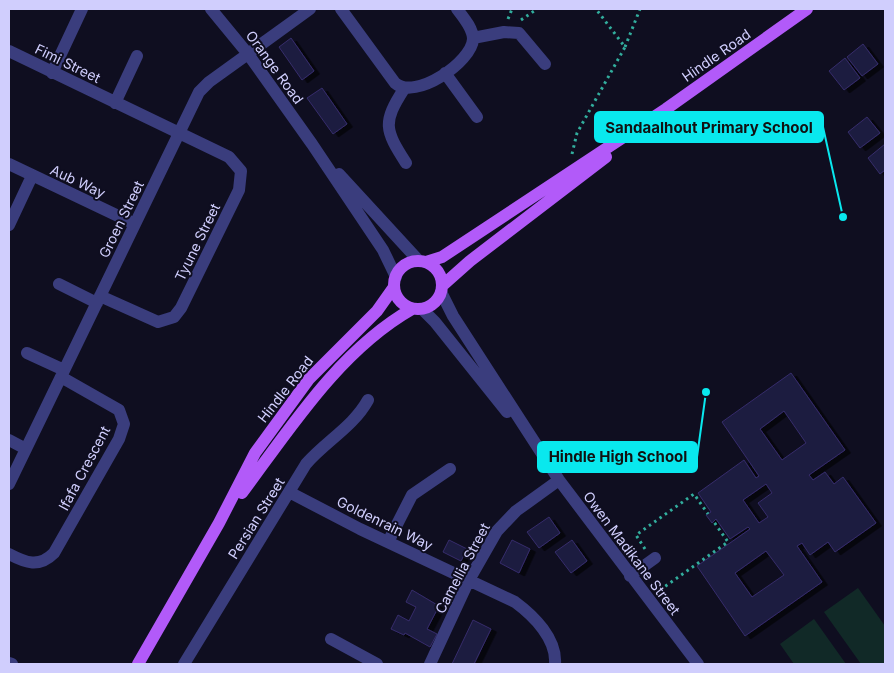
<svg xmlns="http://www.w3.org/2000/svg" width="894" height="673" font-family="Inter,sans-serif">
  <defs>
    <filter id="shadow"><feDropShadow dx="5.5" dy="3" stdDeviation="0" flood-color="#0009"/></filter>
  </defs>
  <rect width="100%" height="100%" fill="#0f0e20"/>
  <path fill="#112927" d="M858 588 885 626V664H861L824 612Z
    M814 619 846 664H794L780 644Z"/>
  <path fill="#1f1a40" stroke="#352d6b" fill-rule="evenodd" filter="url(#shadow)" d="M291 38 314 71 302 80 279 47Z
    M863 44 878 64 862 76 847 57Z
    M845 58 860 78 844 90 829 71Z
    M322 88 347 124 333 134 307 98Z
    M867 117 880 133 860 148 848 132Z
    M885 144V170L880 174 868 158Z
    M791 373 845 450 809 475 813 480 825 472 834 484 843 477 876 523 835 552 828 542 810 555 802 543 797 546 822 582 745 636 697 566 750 529 748 527 730 539 716 519 712 523 706 515 711 512 698 493 744 460 756 478 759 476 722 422ZM784 411 806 443 782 460 760 429ZM766 484 772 493 758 503 768 517 759 523 743 500ZM766 551 784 575 752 597 735 573Z
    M549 517 560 533 539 548 527 532Z
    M449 540 467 549 461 561 443 552Z
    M512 540 530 549 519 573 500 563Z
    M572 540 587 561 571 573 555 552Z
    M412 590 439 606 427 629 437 634 430 647 405 633 404 635 391 629 398 615 409 621 416 607 406 602Z
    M473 620 491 629 474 664H452Z"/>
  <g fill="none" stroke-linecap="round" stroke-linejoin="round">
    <path stroke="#32ad9d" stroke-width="3" stroke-dasharray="2.5 4" stroke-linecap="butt" d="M508 19 512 9
      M521 20 537 9
      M625 47 640 9
      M572 154 577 133 625 47 596 9
      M645 549 636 535 694 494 708 514
      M660 590 728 542 714 522"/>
    <path stroke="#3a3d7d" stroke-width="12" d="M211 9 248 54 312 144 383 250 396 277
      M341 9 395 83C415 101 472 62 473 39 473 28 463 17 457 9
      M473 38 504 32 519 33 545 64
      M9 51 229 157 241 171 239 190 181 308 174 317 158 322 100 296
      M52 73 82 9
      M445 73 477 117
      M404 89C382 123 385 130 406 163
      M115 103 137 56
      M9 164 135 224
      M339 174 419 261
      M9 225 32 176
      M59 284 97 303
      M441 292 453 316 559 480 698 664
      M422 309 435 322 507 412
      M27 353 64 370
      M9 440 26 449
      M9 484 199 92 209 82 310 9
      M289 492 360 529 515 602C534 616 557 639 555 664
      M388 542 412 495 450 469
      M9 554C26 563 39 568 54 553L119 439 124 424 119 410 61 377
      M630 576 655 558
      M331 639 377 664
      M9 663 12 664
      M184 664 306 464C326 441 353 427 368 400
      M430 664 469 580 497 531 516 511 559 480"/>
    <path stroke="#b25af9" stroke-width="12" d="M394 285a24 24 0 1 1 48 0a24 24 0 1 1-48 0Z
      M426 262 442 257 666 109 807 9
      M443 285 470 261 606 157
      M242 493C291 427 340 350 412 309
      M138 664 219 523 255 453 309 379 377 311 394 287"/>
  </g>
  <g text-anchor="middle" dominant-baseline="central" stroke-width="4" stroke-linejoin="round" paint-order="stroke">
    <g font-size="14" fill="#d0cefd" stroke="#0f0e20">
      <text transform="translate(716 55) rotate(-35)">Hindle Road</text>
      <text transform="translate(68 63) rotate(26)">Fimi Street</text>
      <text transform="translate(275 67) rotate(54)">Orange Road</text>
      <text transform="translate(78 181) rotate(25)">Aub Way</text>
      <text transform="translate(121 219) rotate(-64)">Groen Street</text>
      <text transform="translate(197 242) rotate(-64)">Tyune Street</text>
      <text transform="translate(285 389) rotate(-52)">Hindle Road</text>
      <text transform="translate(84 468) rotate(-62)">Ifafa Crescent</text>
      <text transform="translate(256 518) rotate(-58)">Persian Street</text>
      <text transform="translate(385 523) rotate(26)">Goldenrain Way</text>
      <text transform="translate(632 553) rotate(53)">Owen Madikane Street</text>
      <text transform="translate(462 568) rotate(-62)">Camellia Street</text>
    </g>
  </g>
  <path fill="none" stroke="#09e8ee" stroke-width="2" d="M843 217L823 127M706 392L697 457"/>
  <g fill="#09e8ee" stroke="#0f0e20" stroke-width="2">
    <circle cx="843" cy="217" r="5"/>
    <circle cx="706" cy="392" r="5"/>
  </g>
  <g fill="#09e8ee" stroke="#09e8ee" stroke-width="2">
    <rect x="595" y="112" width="228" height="30" rx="5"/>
    <rect x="538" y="442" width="159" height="30" rx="5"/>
  </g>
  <g font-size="15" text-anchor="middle" font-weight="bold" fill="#111">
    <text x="709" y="133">Sandaalhout Primary School</text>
    <text x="618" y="462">Hindle High School</text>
  </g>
  <rect width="894" height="673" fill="none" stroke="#d0cefd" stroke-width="20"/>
</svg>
